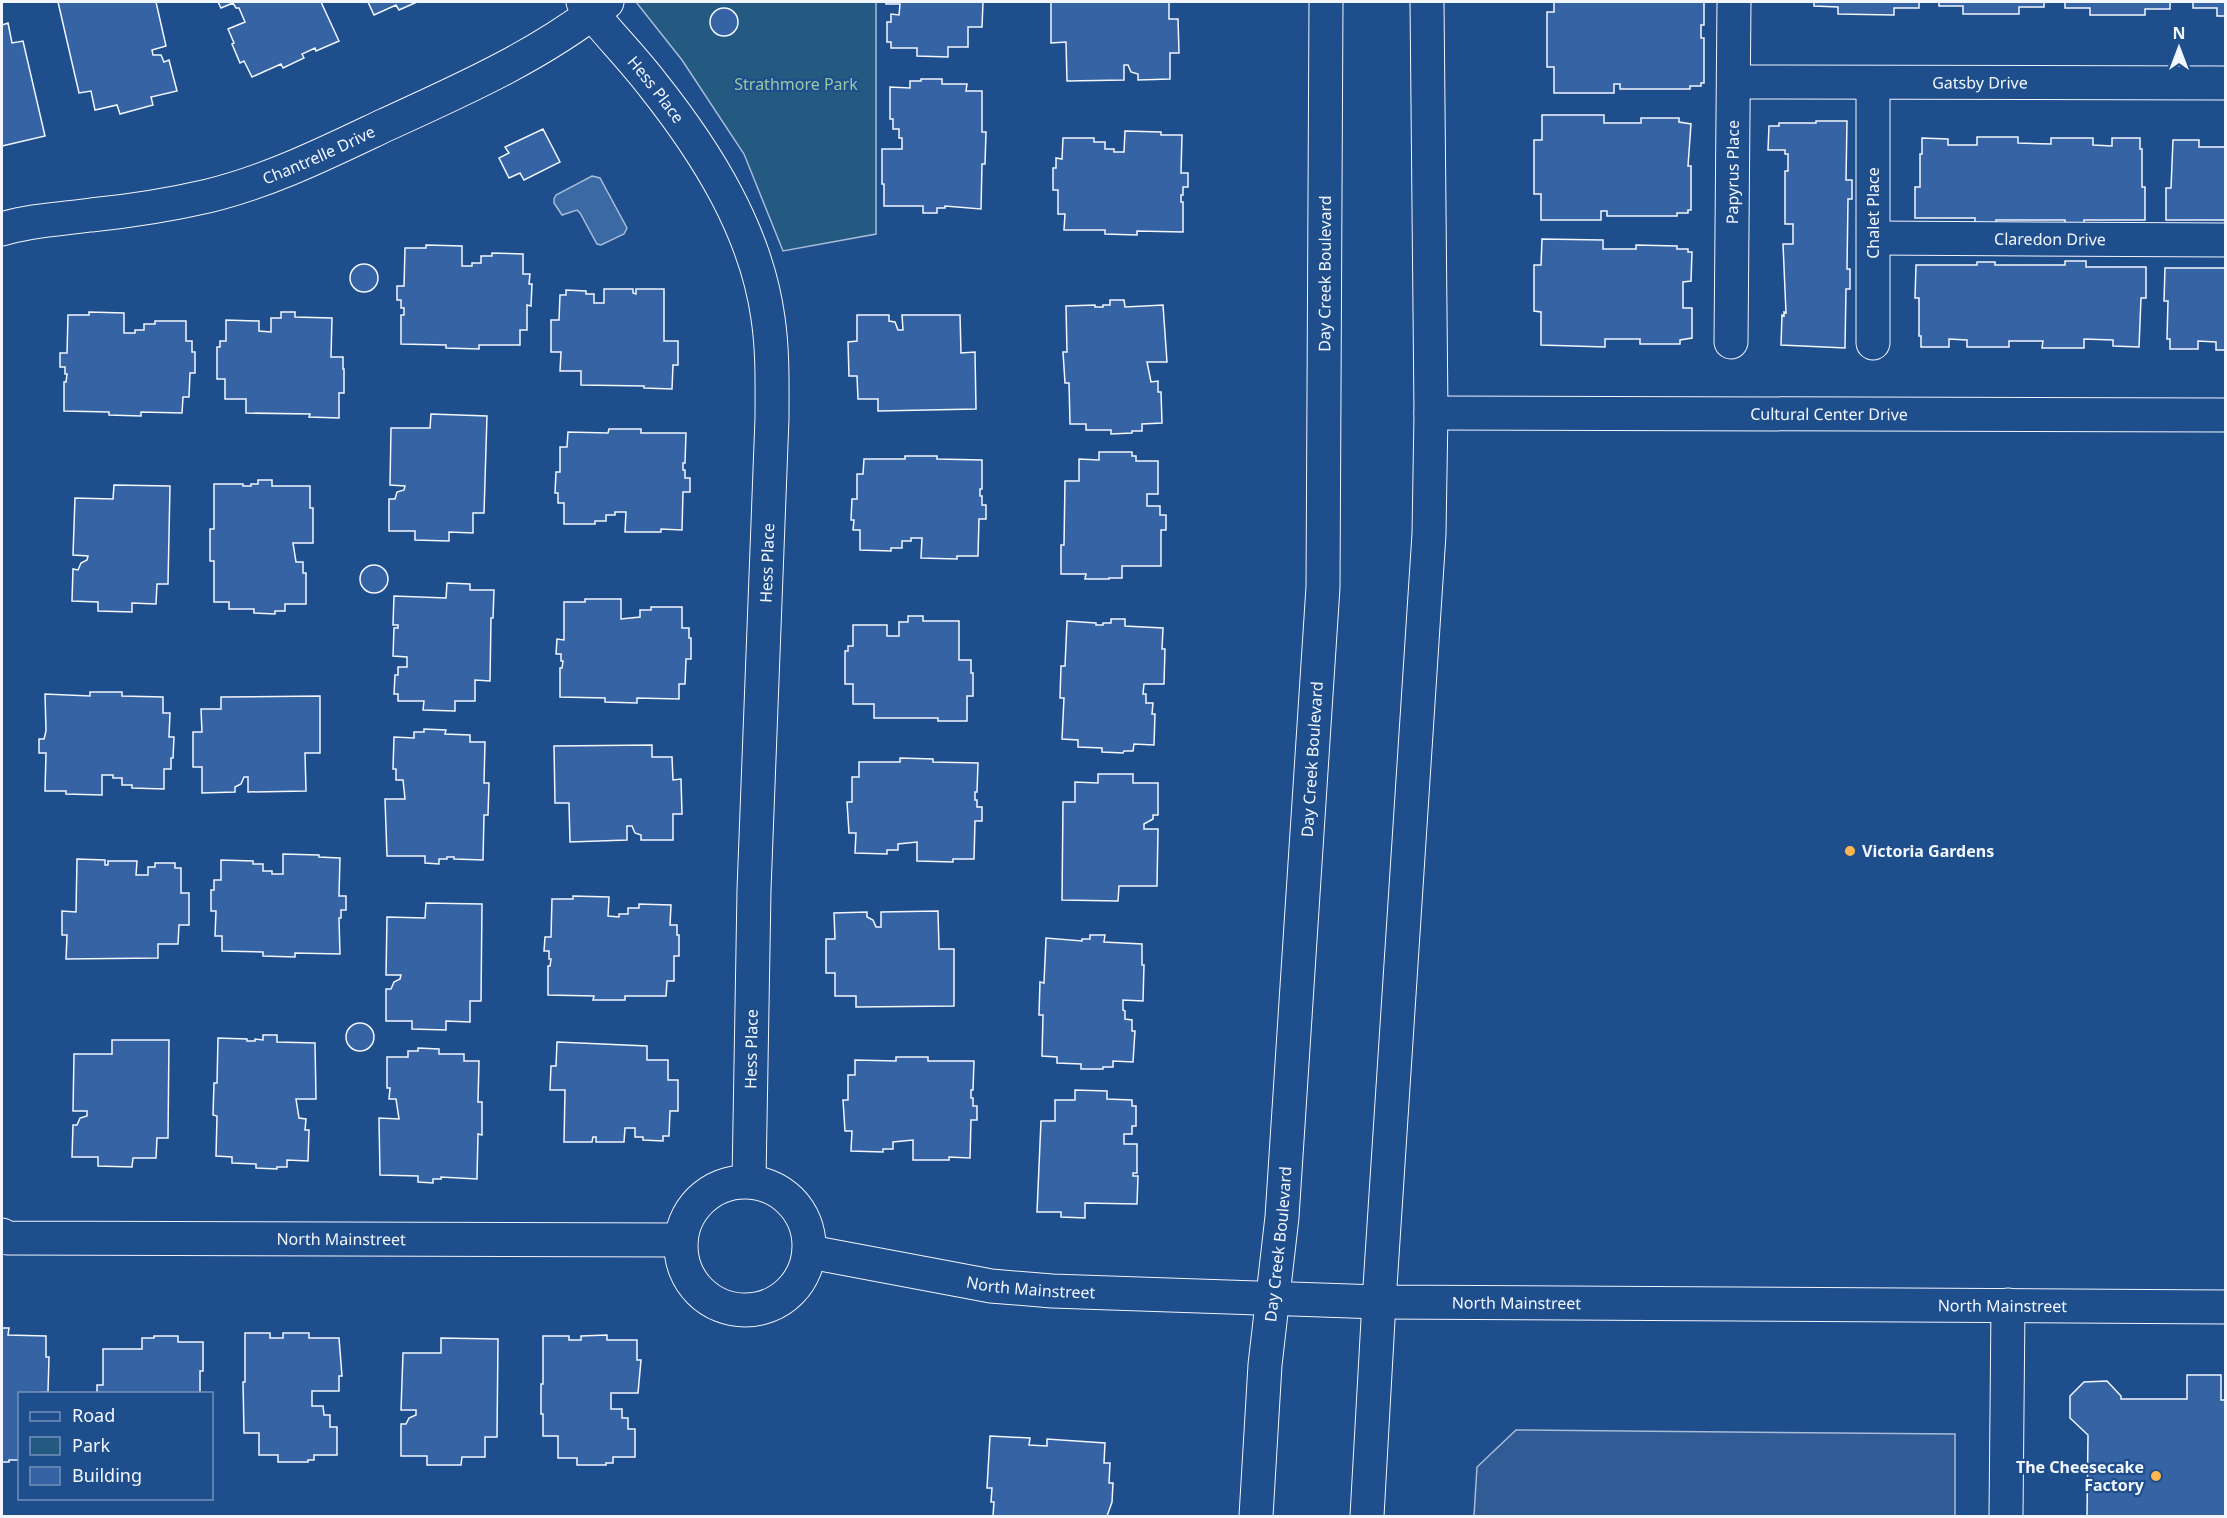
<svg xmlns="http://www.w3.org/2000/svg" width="2227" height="1518" font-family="'Noto Sans',sans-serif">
  <rect width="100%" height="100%" fill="#1f4e8c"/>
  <path fill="#245a82" stroke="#a8bbd7" stroke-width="1.5" d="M636 2H876V234L783 251 744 154 682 60Z"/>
  <path fill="#305b95" stroke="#a8bbd7" stroke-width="1.5" d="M1516 1430 1955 1434V1516H1474L1477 1467Z"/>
  <path fill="#3b69a3" stroke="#a8bbd7" stroke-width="1.5" d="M592 176 600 178 627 228 624 234 601 245 597 244 580 213 577 210 562 215 554 203V199L556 195Z"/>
  <path fill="#3563a3" stroke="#f2f6ff" stroke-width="1.5" d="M58 2H156L166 46 152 50 153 55H161L164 62 169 60 177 91 151 97 153 105 120 114 117 105 95 110 91 91 79 93Z
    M218 2H321L339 41 316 51 315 48 302 54 304 58 283 68 281 64 252 77 244 61 240 63 232 44 234 43 228 29 245 22 239 8H236L233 3 221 8Z
    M368 2H417L399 10 396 5 374 15Z
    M886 2H983L982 27H968V47H948V57L917 56V48H891V42H887V22H891V14L899 15 900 4H886Z
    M1051 2H1169V19H1178L1179 53H1170V79L1138 80V74L1131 72 1128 65H1124V80L1067 81 1066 42 1051 43Z
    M1554 2H1704V25H1701V38H1704V83H1701V86H1690V89H1620V84H1614V93H1554V67H1547V12H1554Z
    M1814 2H1919V8H1894V15L1838 14V7L1814 6Z
    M1939 2H2044V7H2019V14H1963V6H1939Z
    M2065 2H2170V9H2145V15H2090V8H2065Z
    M2193 2H2226V16H2217V8H2193Z
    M710 22a14 14 0 1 1 28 0a14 14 0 1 1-28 0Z
    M8 23 12 43 23 41 45 136 2 146V25Z
    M921 79H942V84H967L966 91H982V132H986L985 164H982L981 209 945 206V208H937V213H923V206H884V184H882V149H902V138H899V129H893V119H890V87L910 88V81H921Z
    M1542 115H1604V123H1641V118H1679V122L1691 124 1688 166H1691V210H1688V213H1677V216H1607V211H1601V220H1541V194H1534V140H1542Z
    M1816 121H1847L1846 180H1852V199H1848L1847 269H1850V289H1846L1845 348 1781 345 1782 315 1784 316V312L1786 313 1783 244H1793V224H1785V171H1788V154H1785V150H1768L1769 126H1779V123H1816Z
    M543 129 560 162 524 180 520 173 509 178 499 158 509 153 505 147Z
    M1125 131 1161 132V135H1182L1181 173H1188V187H1183V195H1181V202H1183V232L1137 231V235L1105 234V230H1064L1065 214H1058V190H1053V168H1056V158L1062 159 1063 138H1094V142H1105V149H1114V152H1124Z
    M1977 137H2018V143L2051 144V138H2093V145L2112 146V138H2140V149H2142V187H2145V220H2084V223H2065V220H1996V223H1975V218H1915V187H1920V154H1922V138L1948 139V145H1977Z
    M2173 140H2199V147H2226V220H2166V188H2171Z
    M1542 239 1603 240V249H1636V245L1677 246V249H1688V252H1692L1691 281 1683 282V308H1692V338L1680 340V344H1640V339H1605V347L1541 345V312L1534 311V265H1541Z
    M426 245 462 246V266H472V263H481V256H492V253L523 254V274H530L529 284H532L531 306 527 305V330H520V345H479V349L446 348V345L401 344V315H404V308H401V300H397V286H404L405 248H426Z
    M2065 261H2086V267H2146V298H2141L2139 347 2113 346V340L2084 339V348H2042L2043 341H2009V347H1967V340L1949 339V347H1921V336H1919V298H1915L1916 265H1977V262H1995V265H2065Z
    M350 278a14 14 0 1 1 28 0a14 14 0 1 1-28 0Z
    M2225 265 2226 350H2216V342L2198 341V349H2170V339H2167L2168 301H2164L2165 268H2225Z
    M604 289H633V293L636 294V289H664V341H678V365H673L672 389 644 388V386L581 385V371H560L561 352H551V320H559L560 295H566V290L586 291V294H594V303H604Z
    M1110 300H1124L1125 307 1163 305 1167 362H1147L1151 382 1158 381V392H1161L1162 423 1142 424V431H1132V433L1111 434V430H1086V424H1070L1069 383H1065L1063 352H1067L1066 306 1095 305V307H1103V305H1110Z
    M89 312 124 313V333H135V330H144V324H155V321H186V341H192V352H195V373H190L189 397H183L182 413 141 412V416L109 415V412L64 411V382H66L67 374H65V367H60V353H67L68 315H89Z
    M281 312H295V317L332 318 331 357H343V369H344V393H339V418L309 417 310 414 246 413V399H225V379H217V347H220V341H226V320L259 321V331L271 332V318H281Z
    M857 315H889V321L895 322 898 330H903L902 315H960L961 353 975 352 976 409 878 411V399H858L857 376H849L848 342 857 341Z
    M431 414 487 416 484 513H473V533L449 532V541L415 540V531H389V499H395L397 492 404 490 405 486 390 485 391 428H430Z
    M609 429H641V433H686L685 463H683V470H685V478H690V492H683L682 530 661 529V532H625L626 512H615V515H606V521H595V524H564V503H558V493H555L556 472H560V447H567L568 432 608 433Z
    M1099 452H1132V456H1136V461H1158V494H1147V506H1160V515H1166V530H1161V566H1122V578H1109V579H1085L1086 574H1061V545H1064L1065 481H1079V459L1099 460Z
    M905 456H937V459L982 460V489H980V496H982V505H986V519H979L978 556H957V559L921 558 922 538H911V541H902V548H891V551L860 550V530H853L854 520H851L852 499H857V474H863L864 459H905Z
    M258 480H272V486H310V508H313V543H293L296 562H303V573H306V604H285V611H275V614L254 613V609H229V602H214V561H210V529H214V484H243V486H251V484H258Z
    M114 485 170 486 168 584H157L156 604 132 603V612L98 611V602L72 601 73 569 78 570 81 563 87 560 88 556 73 555 75 498 113 499Z
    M360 579a14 14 0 1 1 28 0a14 14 0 1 1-28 0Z
    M447 583 470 584V590H494L493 618H491L490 681 475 680V701H455V711L423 710 424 701H398V694H394L395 675H398V667H407V657L393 656 394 628H398V625H393L394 596 446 598Z
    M585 599H621V619L640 617V610H651V607H682V628H689V638H691V659H686L685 684H679V699L637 698V703L605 702V698L560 697V668H562L563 661H561V654H556L557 639 564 640V602H585Z
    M908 616H923V621H959V660H971V673H973V696H967V721H938V718H874V704H853V684H845V651H848V646H853V625H887V636H899V622H908Z
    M1111 619H1125V626L1163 628 1162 649H1165L1164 684H1144L1143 694H1146V703H1153L1152 714H1155L1154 745 1134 744 1133 751H1124L1123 753 1102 752V748L1078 747V740L1062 739 1064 698H1060L1061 666H1065L1067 621 1096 623V625H1103V623H1111Z
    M90 692H122V696L163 697V713H170L169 737H174L173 758H171V769H164V789L132 788V785H122V778H113V775H102V795L66 794V791H45L46 753H39V739H44L46 731 45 694 90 696Z
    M320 696V753H305L306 791 248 792V777H244L241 784 235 787V792L202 793V767H193V732H202L201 709H221V697Z
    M424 729 446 730 445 734 470 735V742H485L484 783H489L488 815H484L483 860 454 859V857H447V859H439V864L425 863V856H387L385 799H405L403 780H396V769H393L394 737 414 738V732H424Z
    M652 745V757H672L673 780 681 779 682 814H673V840H641V835L635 833 632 826H627V840L570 842 569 803H555L554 746Z
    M900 758 933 759V762L978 763 977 792H975V800H977V807H982V821H975L974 859H953V862L917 861V842L898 844V850H887V854L855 853 856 833H849L847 802H852V777H859V762H900Z
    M1098 774H1133V783H1158V815H1153V819L1144 824V829H1158L1157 886H1119L1118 901 1062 900 1063 802H1075V782L1098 783Z
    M283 854 319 855V857L340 858 339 896H346V910H341V918H339L340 954 295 953V957L263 956V952L222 951V936H215L216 911H211V890H214V880H221V860L253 861V864H263V871H272V874H283Z
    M77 859 105 860V865H108V861H137L136 875H148V867H155V863H175V868H181V893H189V925H179L178 944H158V958L66 959 67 935H62V911L76 912Z
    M573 896 609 897 608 916 619 917V914H628V908H639V904L671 905 670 925H677V935H679V956H674V981H667L666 996H625V1000H593L594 996 548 995V966H550L551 959H549V951H544L545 937H551L552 899H573Z
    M426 903 482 904 481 1001H470V1022L446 1021V1030L412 1029V1021H386V989H391L394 982 400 979 401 975H386L387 917 425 918Z
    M938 911 939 949H954V1006L856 1007V996H835V973H826V939H835L834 913 867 912V917L873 920 876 927H881V912Z
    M1090 935H1105L1104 942 1142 944V965H1144L1143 1001 1123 1000V1010L1125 1011V1019L1132 1020V1031H1135L1133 1062 1113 1061V1067H1103V1069H1081V1064L1057 1063V1057L1042 1056 1043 1015H1039L1040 982 1044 983 1046 938 1082 941V939H1090Z
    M346 1037a14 14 0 1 1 28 0a14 14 0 1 1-28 0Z
    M263 1035H277V1042L315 1043 316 1099H296L299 1118 306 1119 305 1130H309L308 1161 287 1160V1167H277V1169L256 1168V1164L232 1163V1157L216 1156 217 1116 213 1115 214 1083H217L218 1038 247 1039V1041H255V1039L263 1040Z
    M112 1040H169L168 1138H157L156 1158H133L132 1167 98 1166V1157H72L73 1125H77L80 1118 87 1116V1111H73L74 1054H112Z
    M557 1042 647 1046V1060H668V1080H678V1111H670L669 1136H663V1141L643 1140V1137H635V1128H625L624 1142H596V1137H593L592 1142H564L565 1090H550L551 1066H556Z
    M418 1048 439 1049V1054H464V1061H479L478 1102H482V1135L478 1134 477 1179 441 1177V1179H433V1183L418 1182V1176L380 1175 379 1118 399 1119 396 1099H389L390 1088H387V1057H408V1051H418Z
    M896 1057H928V1061H974L973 1090H971V1098H973V1106H977V1120H971L970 1158 949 1157V1160H913V1140L893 1142V1149H883V1152L851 1151 852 1131H845L843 1100H848V1075H855V1060L896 1061Z
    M1075 1090 1107 1091V1099L1132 1100V1106H1136V1126H1132V1134H1124V1144H1137V1173H1133V1176H1138L1137 1204 1085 1203V1218L1061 1217V1212H1037L1041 1121H1055V1100H1075Z
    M2 1328H9L8 1335 46 1336V1357H49L48 1392 20 1394 19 1460H9V1462H2Z
    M245 1333H270V1338H283V1333H309V1338H339L342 1376H339V1391H312V1406H323L324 1415H330V1427H337V1455H314V1460H308V1462H278V1455H259V1433H244L243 1382H245Z
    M607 1335V1340H637V1360H641L638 1393H611V1409H622V1418H628V1429H635V1457H613V1463H606V1465H577V1458H558V1436H543V1414H541V1384H543V1336H569V1340H581V1336Z
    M154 1336H178V1342H203V1371H200V1394H97V1385H103V1349H142V1338H154Z
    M441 1338 498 1339 497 1437H485V1457H462L461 1465H427V1456H401V1424H406L409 1418 416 1415V1410H401L403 1353H441Z
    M2187 1375H2221V1400H2226V1516H2087L2088 1435 2070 1418V1396L2084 1382 2107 1381 2121 1396V1399H2187Z
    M990 1436 1030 1438 1029 1445 1047 1446V1439L1105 1443 1104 1463H1110L1109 1483H1113L1112 1502 1107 1516H993L994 1502H991L992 1488H987Z"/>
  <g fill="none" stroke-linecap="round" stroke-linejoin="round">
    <defs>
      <g id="minor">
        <path id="s1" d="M583 2C605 31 631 56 653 85 707 153 756 231 768 318 773 352 772 385 772 418L754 890 749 1181"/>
        <path id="s2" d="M1734 82 2226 83"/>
        <path d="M1873 83V343"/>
        <path id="s3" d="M2 229C31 220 61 219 91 215 131 211 169 205 208 196 270 181 328 152 385 125 462 90 541 55 607 2"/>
        <path id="s4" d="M1874 238 2226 240"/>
        <path id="s5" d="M1731 342 1734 2"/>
        <path id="s6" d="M1431 413 2226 415"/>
        <circle cx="745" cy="1246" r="64"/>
        <path id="s7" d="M2 1235 7 1238 681 1240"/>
        <path id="s8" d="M810 1252 991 1286 1052 1291 1379 1302 2226 1307"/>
        <path d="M2006 1516 2008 1305"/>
      </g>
      <g id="major">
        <path id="s9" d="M1256 1516 1265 1365 1282 1217 1323 587 1326 2"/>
        <path d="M1367 1516 1379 1302 1429 534 1431 413 1427 2"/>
      </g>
    </defs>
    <use href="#minor" stroke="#f2f6ff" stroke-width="35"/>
    <use href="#major" stroke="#f2f6ff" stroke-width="35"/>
    <use href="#minor" stroke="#1f4e8c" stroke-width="33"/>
    <use href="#major" stroke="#1f4e8c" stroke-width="33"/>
  </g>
  <g fill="#ffb74d" stroke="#1f4e8c" stroke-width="2">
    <circle cx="1850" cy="851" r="6"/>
    <circle cx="2156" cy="1476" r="6"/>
  </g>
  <g text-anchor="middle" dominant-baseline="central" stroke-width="4.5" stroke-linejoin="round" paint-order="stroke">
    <g font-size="16" fill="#f2f6ff" stroke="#1f4e8c">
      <text stroke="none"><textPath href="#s2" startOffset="246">Gatsby Drive</textPath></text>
      <text stroke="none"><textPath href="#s1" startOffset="114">Hess Place</textPath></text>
      <text stroke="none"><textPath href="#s3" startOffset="327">Chantrelle Drive</textPath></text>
      <text stroke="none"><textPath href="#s5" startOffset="170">Papyrus Place</textPath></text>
      <text transform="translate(1873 213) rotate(-90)">Chalet Place</text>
      <text stroke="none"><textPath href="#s4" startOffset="176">Claredon Drive</textPath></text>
      <text stroke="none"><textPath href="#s9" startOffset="1245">Day Creek Boulevard</textPath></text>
      <text stroke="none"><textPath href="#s6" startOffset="398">Cultural Center Drive</textPath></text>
      <text transform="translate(767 563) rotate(-88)">Hess Place</text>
      <text stroke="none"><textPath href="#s9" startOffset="759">Day Creek Boulevard</textPath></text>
      <text transform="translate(751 1049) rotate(-89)">Hess Place</text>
      <text stroke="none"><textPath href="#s7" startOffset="340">North Mainstreet</textPath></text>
      <text stroke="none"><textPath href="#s9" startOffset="273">Day Creek Boulevard</textPath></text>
      <text stroke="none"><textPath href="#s8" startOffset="224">North Mainstreet</textPath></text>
      <text stroke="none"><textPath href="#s8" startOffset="710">North Mainstreet</textPath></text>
      <text stroke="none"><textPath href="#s8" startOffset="1196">North Mainstreet</textPath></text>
    </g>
    <g font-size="16" fill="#97c8a6" stroke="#1f4e8c">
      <text x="796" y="84">Strathmore Park</text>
    </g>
    <g font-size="16" font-weight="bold" fill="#f2f6ff" stroke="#1f4e8c" text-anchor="start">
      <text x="1862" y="851">Victoria Gardens</text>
      <text x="2144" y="1467" text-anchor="end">The Cheesecake<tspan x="2144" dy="18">Factory</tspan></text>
    </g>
  </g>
  <rect width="2227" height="1518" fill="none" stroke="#f2f6ff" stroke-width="6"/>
  <rect x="18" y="1392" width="195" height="108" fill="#1f4e8c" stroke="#7391ba" stroke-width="1.5"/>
  <rect x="30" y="1412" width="30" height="9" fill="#1f4e8c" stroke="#7391ba" stroke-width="1.5"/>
  <text x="72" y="1422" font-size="18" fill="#f2f6ff">Road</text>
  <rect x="30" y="1437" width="30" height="18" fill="#245a82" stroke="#7391ba" stroke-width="1.5"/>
  <text x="72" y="1452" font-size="18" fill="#f2f6ff">Park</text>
  <rect x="30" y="1467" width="30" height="18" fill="#3563a3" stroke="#7391ba" stroke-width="1.5"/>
  <text x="72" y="1482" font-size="18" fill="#f2f6ff">Building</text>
  <g transform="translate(2179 48)" stroke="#1f4e8c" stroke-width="4.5" paint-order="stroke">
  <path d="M0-4.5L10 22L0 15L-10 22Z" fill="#f2f6ff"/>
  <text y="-9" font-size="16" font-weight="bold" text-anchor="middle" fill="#f2f6ff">N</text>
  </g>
</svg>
